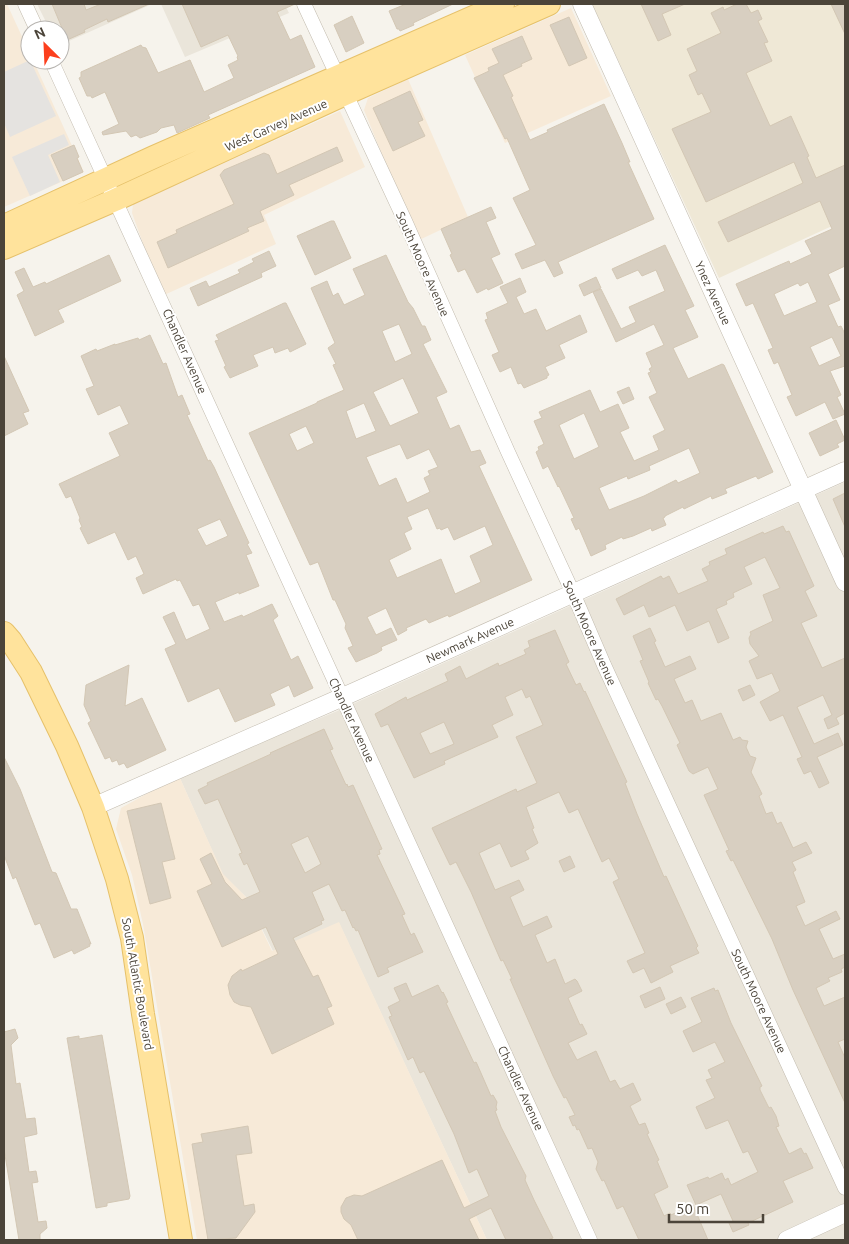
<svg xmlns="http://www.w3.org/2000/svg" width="849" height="1244" font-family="Ubuntu,sans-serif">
  <rect width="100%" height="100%" fill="#f6f3ec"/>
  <path fill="#eae5da" d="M37 4H152L60 45V30H50Z
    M161 4H293L286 7 289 13 185 57Z
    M845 482V1240H487L339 923 273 951 246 897 223 875 179 776 335 712Z"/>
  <path fill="#f7ead8" d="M4 4H7L30 54V60H33L84 172 4 207Z
    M571 8 611 96 505 143 465 55Z
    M408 79 468 217 417 241 364 110 368 98Z
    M340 111 365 167 264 215 276 244 162 296 132 213 133 204Z
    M179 776 223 874 246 897 272 951 339 922 487 1240H197L143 924 132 875 116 829 121 808Z"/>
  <path fill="#efe8d6" d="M592 4H845V220L719 278Z"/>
  <path fill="#e5e3e0" d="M30 60 56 116 10 137 4 123V72Z
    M64 134 69 145 48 155 60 182 30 196 12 157Z"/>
  <path fill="#d8cfc1" stroke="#d3c7b4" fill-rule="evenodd" d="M52 4H84L86 10 101 4H149L108 22 107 19 84 30 85 32 67 40Z
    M182 4H295L277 12 290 40 301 35 315 67 208 115 210 118 177 133 174 125 161 128 157 132 140 138 136 135 131 137 126 131 103 135 102 132 119 124 105 92 92 98 91 96H87L79 78 81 77V72L141 45 142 47 146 48 158 73 190 60 204 92 234 78 228 65 238 60 237 57 238 56 228 35 201 47Z
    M406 4H453L413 23 414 25 400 31 399 29H397L389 11Z
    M641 4H685L662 14 671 35 658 41Z
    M737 4H746L751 13 758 10 762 19 758 21 768 42 764 43 772 61 746 73 770 126 791 116 809 156 807 157 816 178 845 165V266L828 274 840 300 828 305 838 327 841 326 845 334V366L830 371 841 395 837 397 845 414 833 419 825 402 796 416 787 397 792 395 778 362 774 364 768 350 773 348 753 303 746 306 736 284 789 261 790 264 812 254 805 241 832 229 820 201 728 242 718 222 803 183 794 162 706 202 672 129 711 112 702 93 698 95 689 75 697 71 687 49 721 33 711 13 723 7 724 10ZM808 282 817 302 784 316 774 294 798 283 800 286ZM832 337 841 356 819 366 810 347Z
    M831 4H845V34Z
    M352 16 364 43 346 52 334 25Z
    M569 17 587 58 569 66 550 25Z
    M522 36 532 59 521 64 522 66 503 75 513 96 511 97 530 140 548 132 547 130 604 104 622 143 630 162H628L654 219 558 262 563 273 554 277 545 260 522 269 515 254 536 245 513 198 530 190 507 138 505 139 474 78 489 71 488 68 499 63 492 49Z
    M410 91 423 120 418 122 425 136 393 151 373 108Z
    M74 145 79 157 77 158 83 172 63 181 51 155Z
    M337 147 343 161 289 185 294 195 260 211 264 221 247 228 249 231 168 268 157 242 177 233 176 230 234 204 220 175 224 170 264 153 269 155 277 174Z
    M491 207 496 218 486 222 500 254 491 258 503 283 488 290 487 288 477 293 465 269 458 272 450 255 452 254 441 229Z
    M331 221H334L351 258 315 275 297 236Z
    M665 245 694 306 685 310 698 337 673 348 688 379 722 364 724 365 773 472 758 479 756 476 725 489 727 493 712 499 711 496 684 509 683 507 665 516V517L663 518 666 525 652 531 651 528 633 536 623 539 622 537 605 545 606 549 591 556 579 528 576 530 571 519 574 518 559 486 558 487 548 466 543 469 536 452 539 450 538 447 544 444 534 421 542 418 539 412 590 390 600 412 618 404 629 428 620 432 634 461 659 450 653 436 665 430 649 397 657 393 648 373 651 372 649 369 652 367 646 353 664 345 654 324 616 342 593 292 601 289 621 329 636 322 629 307 665 291 656 270 642 276 638 270 617 279 612 269ZM584 413 599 447 574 459 559 425ZM689 448 700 473 678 483 676 480 644 496 609 510 599 488 627 476 628 479 650 470 649 466Z
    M269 251 276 266 261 273 262 277 198 306 190 288 206 281 209 287 240 273 238 270 254 262 252 259Z
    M109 255 121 281 58 310 64 322 35 336 17 295 24 291 15 272 24 268 33 287 45 282 46 284Z
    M386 255 408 302 413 308 422 326H425L431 340 423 344 447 392 436 397 450 429 459 425 471 452 480 450 486 463 479 466 532 580 449 617 448 615 429 623 426 619 406 628 407 630 398 635 386 608 367 617 376 635 391 628 397 640 381 647 382 650 377 653 356 662 348 648 353 646 345 628 346 624 335 600H333L318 562 310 565 249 433 317 403V402L344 390 333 365 336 364 328 348 335 343 311 288 327 281 333 296 338 293 344 305 365 295 353 269ZM399 324 412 354 395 362 382 331ZM403 378 419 413 390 426 373 392ZM364 403 376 431 356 439 346 411ZM306 426 314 443 297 451 289 434ZM400 444 407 459 429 449 438 467 428 471 430 475 424 478 430 492 407 503 396 478 379 486 366 457ZM428 508 437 529 440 528 441 530 448 527 454 540 485 526 493 545 470 556 481 582 455 594 441 559 397 578 389 560 411 549 404 533 412 529 407 517Z
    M596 277 601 288 584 296 579 285Z
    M520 278 526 292 516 297 524 314 536 309 546 331 580 315 587 332 559 345 565 358 545 367 549 375 547 376V378L524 388 521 383 518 384 511 367 500 372 498 368 492 355 499 352 485 320 488 319 486 313 508 303 500 287Z
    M284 303H286L306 344 290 352 288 348 275 353 273 347 253 355 258 366 230 378 224 367 226 366 215 341 219 340 216 335Z
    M150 335 163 364 166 363 178 397 182 395 190 414 187 415 208 461 210 460 214 467 249 543 247 544 252 553 246 555 259 586 239 594V592L215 602 224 622 242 615 243 617 272 604 278 616 273 620 291 660 298 656 313 688 294 697 289 685 270 694 275 705 235 722 219 688 188 702 165 649 176 644 163 617 174 612 186 640 210 629 199 604 193 606 180 580 177 581 176 579 143 594 136 578 144 574 136 556 128 560 115 532 88 544 80 528 82 527 79 520 80 518 71 496 66 498 59 484 120 456 109 433 129 424 120 405 98 415 86 389 94 386 81 356 96 349 97 351 115 344V345L138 338 139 340ZM220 519 228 536 206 546 197 529Z
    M4 356 29 411 23 413 28 424 4 436Z
    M629 387 634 399 623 404 617 392Z
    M836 420 845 440 837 444 839 447 820 456 809 433Z
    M845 493V527L833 499Z
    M783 526 786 532 789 531 814 586 805 591 817 616 801 623 822 668 845 658V713L836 718 839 724 828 729 824 719 832 715 823 695 797 707 814 744 838 733 843 745 817 757 829 783 819 788 811 771 804 774 797 759 802 757 783 715 770 721 760 702 780 691 772 673 757 679 749 661 759 656 750 644 749 638 751 634 750 632 773 621 763 595 780 588 765 557 744 567 752 584 733 593 734 597 726 601 727 604 716 609 729 638 718 643 709 621 687 631 675 605 649 617 644 605 624 615 616 599 661 576 663 579 669 576 678 594 708 581 702 569 710 565 709 562 727 554 725 549 763 532 764 534Z
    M650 628 656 641 654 642 665 667 690 656 696 669 674 679 685 703 692 700 701 721 721 713 733 740 740 737 742 740 748 741 746 747 750 756 756 758 751 772 762 794 759 796 766 814 772 812 777 824 781 822 793 848 806 842 812 853 792 862 796 870 793 872 805 902 796 906 805 926 836 911 840 919 819 929 833 959 845 954V967L841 969 842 972 828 978 830 981 816 988 824 1006 845 997V1039L838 1042 845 1058V1103L793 990 772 939 733 860 731 861 726 851 729 850 704 795 718 789 708 767 693 774 689 771 677 745 680 743 662 706 658 699 656 700 648 683 649 682 640 661 643 660 633 636Z
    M555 630 569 662 566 664 576 685 580 683 584 692 585 691 627 782 625 783 637 814 664 877 666 876 698 946 696 948 699 953 670 966 673 972 651 983 644 968 633 973 627 961 645 953 613 882 619 879 609 858 602 862 578 809 569 813 559 792 526 807 534 828 532 829 538 843 525 851 529 859 511 867 500 843 479 853 495 890 519 880 524 890 510 897 523 927 547 916 552 927 535 935 547 963 555 959 565 984 575 979 577 981 582 991 568 998 580 1025 582 1024 587 1034 568 1043 577 1060 596 1051 610 1082 615 1080 620 1089 633 1083 641 1100 630 1106 639 1125 645 1123 649 1133 647 1134 659 1160 657 1161 668 1187 654 1194 664 1216 670 1213 671 1215 693 1205 708 1240H639L623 1206 617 1209 604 1180 602 1181 596 1169 598 1162 592 1148 588 1149 579 1129 577 1130 575 1125 573 1126 569 1117 575 1115 566 1097 564 1098 553 1076 510 979H512L503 960 501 961 471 892 456 862 450 865 432 828 516 789 517 792 537 783 516 737 543 725 530 696 526 698 522 689 505 697 513 715 492 725 498 737 444 761 445 764 414 778 388 724 381 727 375 714 406 697 407 700 448 681 445 674 460 666 466 679 498 663 499 666 526 654 524 650 530 647 528 641ZM444 722 454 744 430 754 420 733Z
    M129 665 125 706 142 698 166 750 127 768 124 763 119 765 117 760 112 762 110 757 105 759 88 723 91 721 84 705 86 685Z
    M750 685 755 695 743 701 738 690Z
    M324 729 333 749 330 750 346 785 347 784 348 787 353 785 382 849 379 850 380 854 377 855 405 914 402 915 411 935 414 933 423 952 387 968 389 972 378 977 358 930 356 931 354 927 353 928 345 910 342 911 329 884 312 892 324 920 321 921 322 924 293 938 313 977 318 975 332 1006 327 1008 334 1024 272 1054 251 1007 240 1005 234 1002 230 995 228 985 232 976 241 969 242 971 278 954 266 927 222 947 197 891 212 884 200 859 211 853 225 882 242 900 260 892 247 863 244 865 239 854 242 853 218 799 205 804 198 790 208 785 207 783 271 754 270 753ZM308 836 321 864 305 873 291 844Z
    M4 757 20 789 52 872 56 873 71 909H77L91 944H89L90 946 74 954 72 950 54 958 40 923 35 925 16 877 13 879 4 855Z
    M161 803 175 859 162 862 171 898 150 904 127 811Z
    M570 856 575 867 564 872 559 861Z
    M406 983 412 997 438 985 442 993 443 992 448 1002 446 1003 474 1063 476 1062 477 1064 491 1096 493 1095 497 1102 496 1107 497 1110 495 1111 501 1127 526 1176 525 1180 534 1200 553 1238 547 1240H506L491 1208 469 1219 479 1240H358L351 1225 344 1219 341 1212V1207L346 1198 354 1195 362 1196 442 1160 464 1208 489 1196 477 1169 469 1173 454 1134 424 1071 420 1073 413 1057 408 1060 389 1017 392 1016 388 1007 400 1001 394 988Z
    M660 987 665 999 645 1008 640 996Z
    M714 988 715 991 718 990 731 1023 762 1086 760 1087V1090L769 1108 771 1107 776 1116 779 1126 776 1127 789 1154 801 1148 804 1154 806 1153 813 1168 783 1181 793 1202 748 1223 749 1225 733 1232 729 1223 733 1221 721 1194 696 1205 687 1185 708 1177 709 1179 722 1173 725 1180 728 1178 731 1185 758 1172 748 1151 743 1153 728 1120 706 1129 696 1107 715 1098 706 1080 712 1078 708 1070 725 1062 715 1042 693 1052 683 1031 702 1022 691 998Z
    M681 997 686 1007 671 1014 666 1004Z
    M15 1029 18 1038 11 1045 16 1084 20 1083 26 1119 35 1118 37 1134 24 1137 29 1172 36 1171 38 1182 32 1183 38 1222 46 1221 47 1228 40 1234V1240H19L4 1149V1032Z
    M102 1035 130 1196 129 1199 107 1203V1206L96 1208 67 1038 79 1036V1039Z
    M248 1126 252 1153 236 1155 244 1206 254 1204 255 1212 236 1238 208 1240 192 1144 203 1142 201 1134Z"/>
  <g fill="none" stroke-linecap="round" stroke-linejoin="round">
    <defs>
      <path id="minor" d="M25 4 37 30
        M304 4 405 221 508 452 573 593 604 665 845 1188
        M51 60 590 1240"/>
      <path id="tertiary" d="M582 4 845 582
        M93 807 354 692 845 471
        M787 1240 845 1213"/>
      <path id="primary" d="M4 226 154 157 503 4
        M4 248 115 200 345 94 549 4
        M4 633 11 641 31 672 67 746 93 807 117 879 132 938 143 1014 181 1240"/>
    </defs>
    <use href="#minor" stroke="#c2bbae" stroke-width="15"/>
    <use href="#tertiary" stroke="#c2bbae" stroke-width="19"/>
    <use href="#primary" stroke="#e6c16a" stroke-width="24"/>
    <use href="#minor" stroke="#fff" stroke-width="14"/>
    <use href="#tertiary" stroke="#fff" stroke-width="18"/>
    <use href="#primary" stroke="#ffe39c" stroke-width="22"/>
  </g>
  <g text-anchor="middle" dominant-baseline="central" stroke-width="4" stroke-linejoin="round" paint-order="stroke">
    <g font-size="12" fill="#4b4439" stroke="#fff">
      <text transform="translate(276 125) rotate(-24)">West Garvey Avenue</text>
      <text transform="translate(423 264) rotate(66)">South Moore Avenue</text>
      <text transform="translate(713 293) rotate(65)">Ynez Avenue</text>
      <text transform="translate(185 351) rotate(66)">Chandler Avenue</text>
      <text transform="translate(590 633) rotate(66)">South Moore Avenue</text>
      <text transform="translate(470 640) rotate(-24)">Newmark Avenue</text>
      <text transform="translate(352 720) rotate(65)">Chandler Avenue</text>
      <text transform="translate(138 984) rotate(80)">South Atlantic Boulevard</text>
      <text transform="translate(759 1001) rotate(65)">South Moore Avenue</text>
      <text transform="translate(521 1088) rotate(65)">Chandler Avenue</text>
    </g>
  </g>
  <rect width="849" height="1244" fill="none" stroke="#4b4439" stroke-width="10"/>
  <g transform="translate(45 45) rotate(336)"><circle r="24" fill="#ffffff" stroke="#b7b4b0"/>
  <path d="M0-4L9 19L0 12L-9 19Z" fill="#fc3f1d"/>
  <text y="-8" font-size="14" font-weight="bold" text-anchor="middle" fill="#4b4439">N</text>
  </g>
  <path d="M669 1214v8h94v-8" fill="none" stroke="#4b4439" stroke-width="2.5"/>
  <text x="676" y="1214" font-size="15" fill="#4b4439" stroke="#ffffff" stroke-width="4" paint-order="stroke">50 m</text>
</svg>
